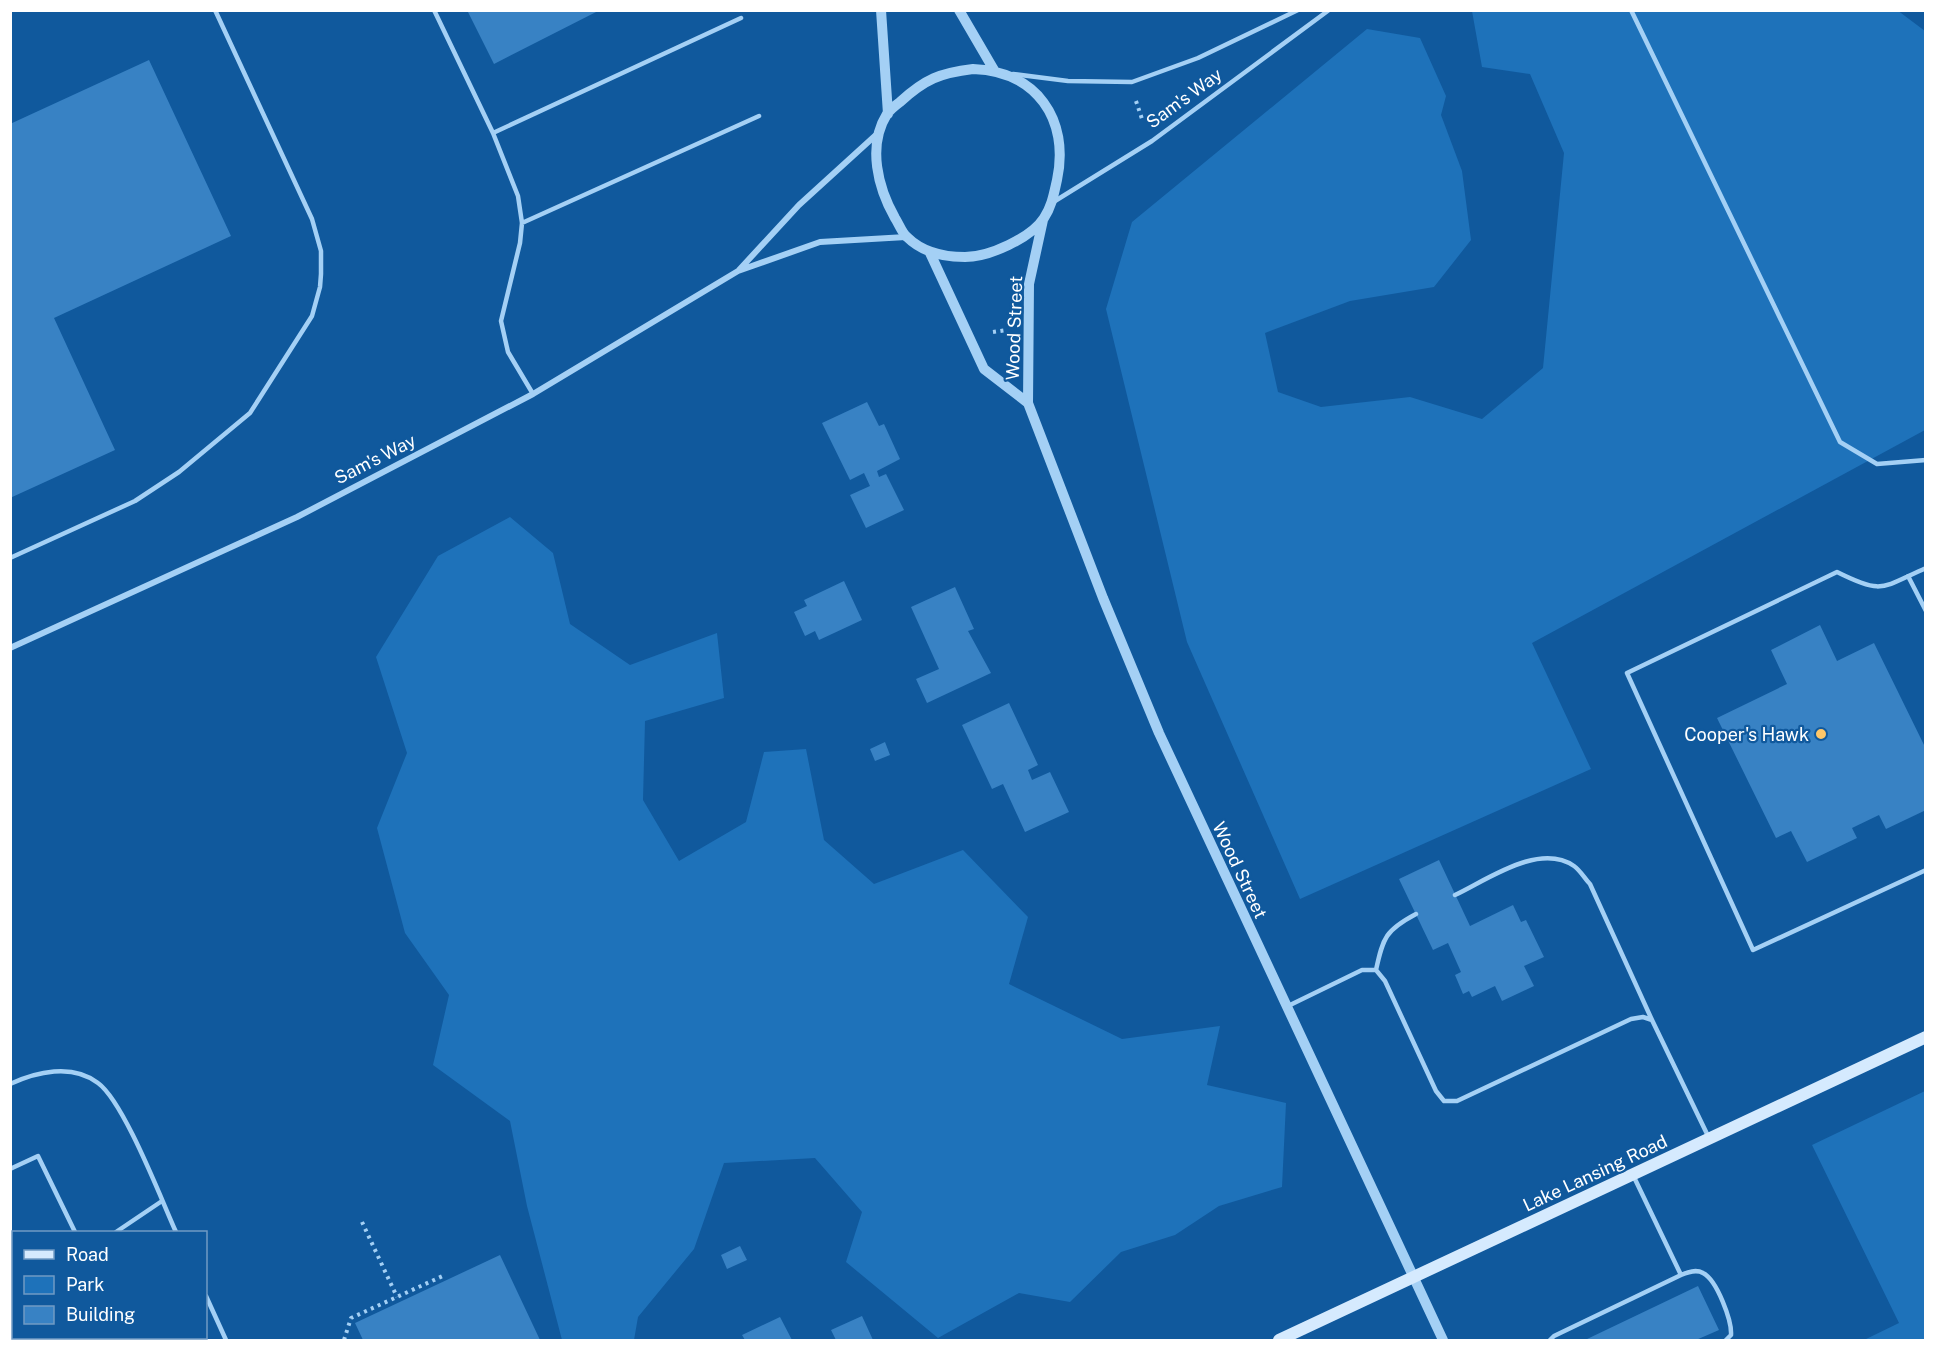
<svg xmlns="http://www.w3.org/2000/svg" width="1936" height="1351" font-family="'Public Sans',sans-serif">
  <rect width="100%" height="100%" fill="#10599d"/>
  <path fill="#1e72ba" d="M1897 10 1925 31V430L1532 643 1591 769 1300 899 1187 642 1106 309 1132 222 1367 29 1420 38 1446 96 1441 115 1462 171 1471 240 1434 287 1350 301 1265 333 1278 392 1321 407 1410 397 1482 419 1543 368 1564 153 1530 74 1482 67 1472 11Z
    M510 517 553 553 570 624 630 665 717 633 724 698 645 721 643 800 679 861 746 822 764 752 806 749 824 840 874 884 963 850 1028 917 1009 984 1122 1039 1220 1026 1207 1085 1286 1103 1282 1187 1219 1206 1175 1235 1121 1252 1070 1302 1019 1293 938 1338 846 1262 862 1212 815 1158 724 1163 694 1249 638 1317 634 1340H562L527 1206 510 1121 433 1065 449 995 405 933 377 828 407 753 376 657 438 556Z
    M1925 1091V1340H1864L1899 1323 1812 1145Z"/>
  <path fill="#3882c4" d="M467 10H600L494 64Z
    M149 60 231 236 54 318 115 450 10 498V124Z
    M867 402 879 426 884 424 900 459 877 471 879 477 886 474 904 510 866 528 850 495 870 486 864 473 850 480 822 423Z
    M844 581 862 620 819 640 815 631 805 636 794 612 807 606 804 600Z
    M955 587 974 629 968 631 991 673 927 703 916 679 939 669 911 607Z
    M1820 625 1837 661 1874 643 1926 749V810L1886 829 1879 815 1852 828 1857 838 1807 862 1791 831 1776 838 1717 718 1787 684 1771 650Z
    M1009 703 1038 765 1028 770 1032 780 1050 772 1069 812 1025 832 1003 784 992 789 962 725Z
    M885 742 890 755 875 761 870 749Z
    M1439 860 1470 926 1513 905 1521 922 1526 920 1544 957 1524 966 1534 986 1502 1001 1495 986 1472 997 1469 991 1463 994 1455 975 1461 972 1448 943 1433 950 1399 879Z
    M740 1246 747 1260 727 1269 721 1255Z
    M500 1255 540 1340H363L355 1323Z
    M1698 1286 1719 1330 1696 1340H1585Z
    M862 1316 873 1340H836L831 1330Z
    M780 1317 792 1340H745L742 1335Z
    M30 1338H167L169 1340H23Z"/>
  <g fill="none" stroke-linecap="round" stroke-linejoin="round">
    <path stroke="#a4d0f5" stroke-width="4" stroke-dasharray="3 4.5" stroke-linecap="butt" d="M1136 101 1143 122
      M993 332 1007 330
      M362 1222 397 1297
      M344 1340 351 1318 445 1275"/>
    <path stroke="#a4d0f5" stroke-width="4.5" d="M434 10 493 133 518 196 522 223 520 243 501 321 508 352 533 394
      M1631 10 1840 442 1877 464 1926 460
      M1013 74 1068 81 1132 82 1198 58 1298 10
      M493 133 741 18
      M1055 201 1152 141 1329 10
      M522 223 759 116
      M10 558 135 501 179 472 250 413 312 316 320 287 321 274V251L312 219 215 10
      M1926 568C1881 588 1883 595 1837 572L1627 673 1753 950 1926 870
      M1908 576 1926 611
      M1455 895C1487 880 1539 842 1574 866 1580 870 1585 879 1590 884L1652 1020
      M1376 970C1383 937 1386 930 1416 914
      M1288 1006 1362 970H1376L1385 981 1436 1091 1444 1101H1457L1631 1019 1643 1017 1652 1020 1708 1136
      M10 1084C36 1072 72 1063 98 1083 124 1102 161 1199 176 1232
      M10 1169 38 1156 75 1232
      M116 1232 162 1201
      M1681 1275C1688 1272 1696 1269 1703 1273 1717 1280 1732 1321 1731 1335L1726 1340
      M10 1291 14 1289
      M206 1296 226 1340
      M1550 1340 1554 1336 1681 1275 1633 1175"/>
    <path stroke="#a4d0f5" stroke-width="6" d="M739 270 799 205 877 134
      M10 648 297 517 533 394 738 271 820 242 906 237"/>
    <path stroke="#a4d0f5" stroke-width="10" d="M881 10 888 114
      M959 10 994 70
      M973 69C1036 71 1070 119 1057 180 1054 193 1052 206 1044 218 1031 238 989 257 965 257 944 257 922 252 907 237 902 233 899 224 895 218 878 188 867 146 887 114 890 110 896 105 900 102 925 79 940 73 973 69Z
      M1043 220 1029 284 1028 403 1103 598 1159 733 1443 1340
      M930 253 984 369 1028 403"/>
    <path stroke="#d5eafe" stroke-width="12" d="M1279 1340 1926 1037"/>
  </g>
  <circle fill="#ffc769" stroke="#10599d" stroke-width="2" cx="1821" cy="734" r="6"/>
  <g text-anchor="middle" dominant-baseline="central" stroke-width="4.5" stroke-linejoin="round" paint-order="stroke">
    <g font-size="18" fill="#fff" stroke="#10599d">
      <text transform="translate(1184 98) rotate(-36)">Sam's Way</text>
      <text transform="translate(1014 328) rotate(-88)">Wood Street</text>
      <text transform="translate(375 459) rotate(-27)">Sam's Way</text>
      <text transform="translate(1240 870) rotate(65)">Wood Street</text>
      <text transform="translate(1595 1173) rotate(-25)">Lake Lansing Road</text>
    </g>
    <g font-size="18" fill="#fff" stroke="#10599d" text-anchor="end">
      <text x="1809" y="734">Cooper's Hawk</text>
    </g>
  </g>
  <rect width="1936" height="1351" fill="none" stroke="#ffffff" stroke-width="24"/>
  <rect x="12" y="1231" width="195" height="108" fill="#10599d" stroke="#709bc4" stroke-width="1.5"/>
  <rect x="24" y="1250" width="30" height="9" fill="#d5eafe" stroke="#709bc4" stroke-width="1.5"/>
  <text x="66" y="1261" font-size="18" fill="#ffffff">Road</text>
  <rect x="24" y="1276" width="30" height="18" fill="#1e72ba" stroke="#709bc4" stroke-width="1.5"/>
  <text x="66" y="1291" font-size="18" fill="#ffffff">Park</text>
  <rect x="24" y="1306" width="30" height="18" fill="#3882c4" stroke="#709bc4" stroke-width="1.5"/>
  <text x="66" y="1321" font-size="18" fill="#ffffff">Building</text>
</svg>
